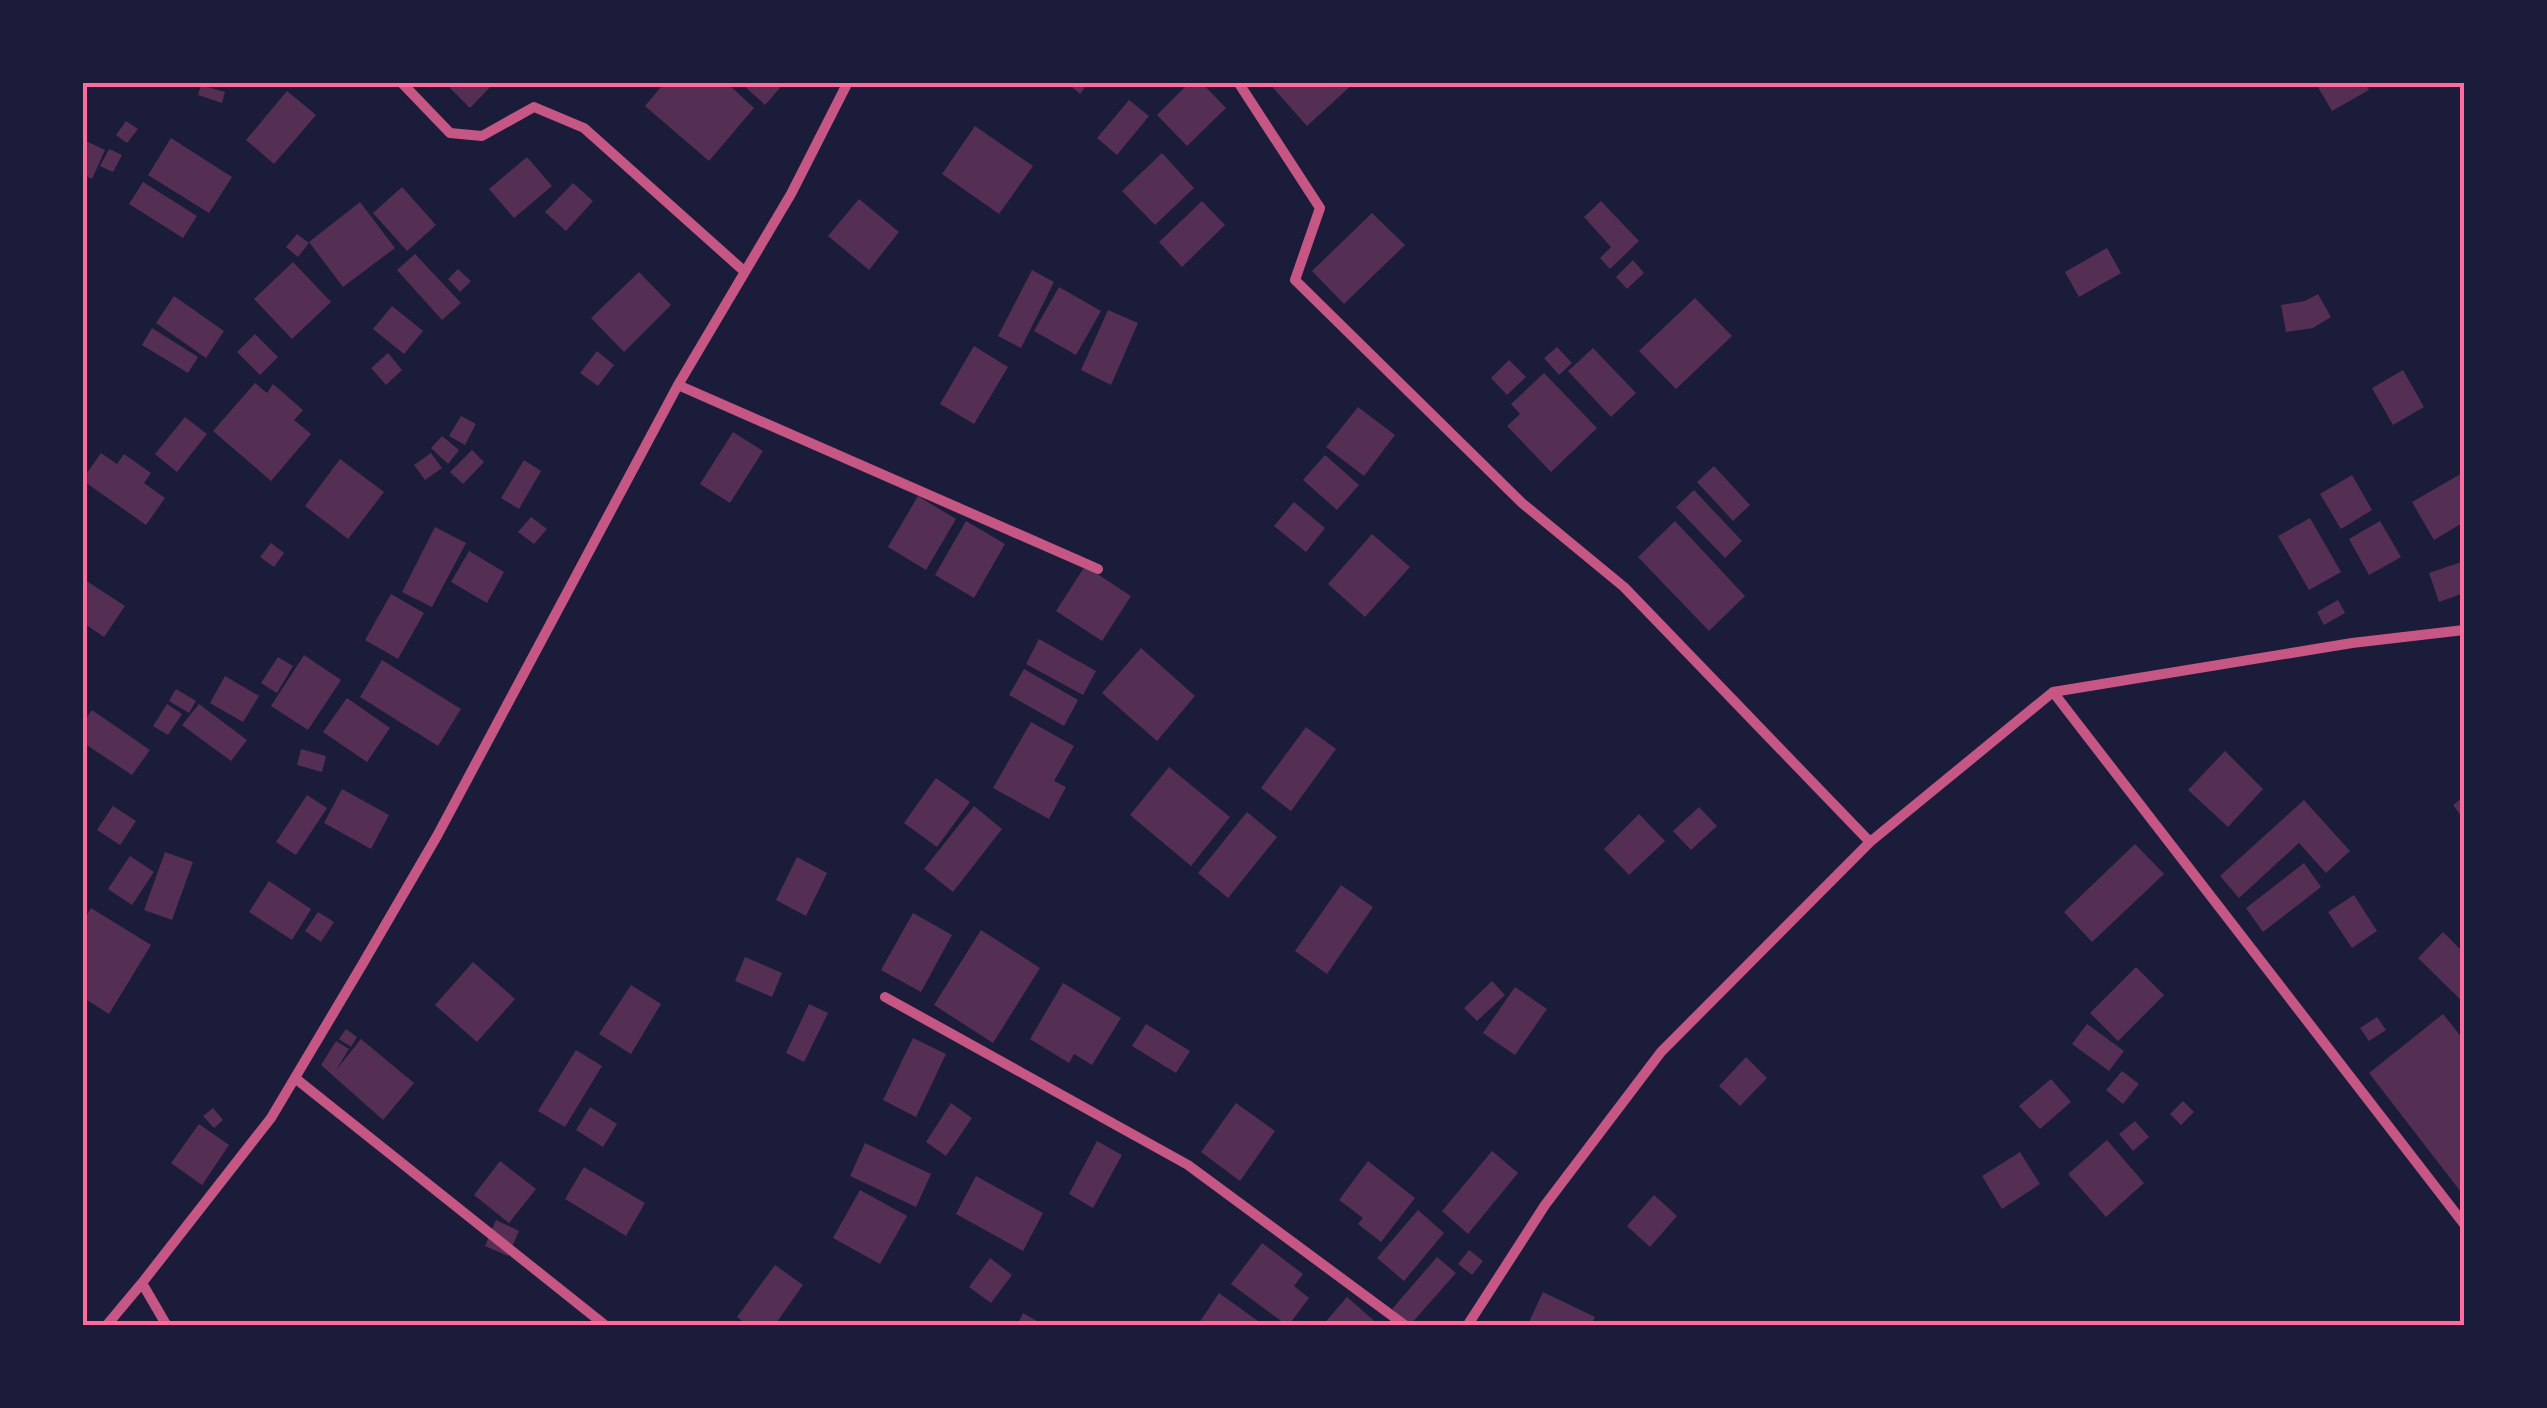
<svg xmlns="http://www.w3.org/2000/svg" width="2547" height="1408" font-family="'PT Serif',serif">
  <rect width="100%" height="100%" fill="#1b1b3a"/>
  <path fill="#542f53" d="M444 82H495L470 108Z
    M665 82H726L754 108 709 161 645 106Z
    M740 82H785L765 105Z
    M1066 82H1089L1080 94Z
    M1190 82H1201L1226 108 1187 146 1157 115Z
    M1268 82H1355L1307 126Z
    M2315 82H2365L2369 90 2332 111Z
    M201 85 225 92 222 103 198 95Z
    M287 91 316 115 274 164 246 140Z
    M1129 100 1149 116 1117 155 1097 138Z
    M126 121 138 129 127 143 116 135Z
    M975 126 1033 166 999 214 942 174Z
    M171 138 232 177 209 213 148 175Z
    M82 139 105 150 92 179 82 174Z
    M109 149 122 155 113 172 100 166Z
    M1162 153 1194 188 1155 225 1122 191Z
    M527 157 552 186 514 218 489 189Z
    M143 182 197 216 183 238 129 204Z
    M573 183 593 201 566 231 545 212Z
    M402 187 436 225 407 251 373 213Z
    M859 199 899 232 869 270 828 236Z
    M1202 201 1225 225 1182 267 1159 242Z
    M1601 201 1639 241 1610 269 1600 258 1611 247 1584 217Z
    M360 202 395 248 343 287 309 242Z
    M1372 213 1405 245 1344 304 1312 271Z
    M297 234 309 243 298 257 286 247Z
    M2107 248 2121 273 2079 297 2065 272Z
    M415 254 461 303 442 320 397 270Z
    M1633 260 1644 273 1627 289 1616 277Z
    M293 262 331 302 292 339 254 299Z
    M458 269 471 281 460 292 448 279Z
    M1032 270 1054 282 1021 348 998 336Z
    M639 272 671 305 624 352 591 318Z
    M1059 287 1101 311 1076 355 1034 331Z
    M2318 294 2331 317 2313 328 2286 332 2281 305 2305 301Z
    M174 296 224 331 206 358 156 323Z
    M1695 298 1732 336 1676 389 1639 351Z
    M392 306 423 331 404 354 373 329Z
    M1108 310 1138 323 1111 385 1081 370Z
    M152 328 198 357 188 373 142 345Z
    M255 334 278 357 260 375 237 352Z
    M974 346 1008 367 974 424 940 404Z
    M1557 347 1572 363 1559 375 1544 358Z
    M1593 348 1636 393 1611 417 1568 371Z
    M597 351 614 365 598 386 580 373Z
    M388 353 402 370 386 385 371 368Z
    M1509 360 1526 377 1507 395 1491 378Z
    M2403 370 2424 407 2393 425 2372 388Z
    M1544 373 1597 428 1551 472 1507 426 1520 414 1511 404Z
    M255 383 267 393 273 384 303 410 294 420 311 434 271 481 213 431Z
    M1358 407 1395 435 1364 476 1326 447Z
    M461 416 476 424 465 445 449 436Z
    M185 417 207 434 177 472 155 454Z
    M733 432 763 451 730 503 700 484Z
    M442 436 459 450 448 464 431 448Z
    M472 450 484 462 463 484 450 472Z
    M101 453 117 464 124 454 151 473 144 483 165 498 146 525 82 480Z
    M431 453 442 468 425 480 414 465Z
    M1325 455 1359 485 1337 510 1303 480Z
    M340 459 384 492 348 539 305 506Z
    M524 460 541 471 519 509 501 498Z
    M1714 466 1750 505 1733 521 1697 482Z
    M2464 472V522L2434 540 2412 502Z
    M2352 475 2372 510 2341 529 2320 494Z
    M1694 490 1742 541 1725 558 1676 507Z
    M918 496 956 519 926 570 888 547Z
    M1294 502 1325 528 1306 552 1274 526Z
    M531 517 547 529 534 544 518 532Z
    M2310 518 2341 572 2309 590 2278 536Z
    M966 521 1005 544 974 598 935 575Z
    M1675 521 1745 596 1709 631 1638 557Z
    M2380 521 2401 557 2369 575 2349 539Z
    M435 527 466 543 432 607 402 592Z
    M1372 534 1410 567 1365 617 1328 584Z
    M271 543 284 553 274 567 260 557Z
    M469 551 504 572 487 603 451 582Z
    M2464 561V593L2439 602 2429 573Z
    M1085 566 1131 596 1102 641 1056 611Z
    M82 578 125 606 104 637 82 622Z
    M391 594 424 613 398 659 365 640Z
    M2338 600 2345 613 2324 625 2317 612Z
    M1039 639 1096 671 1083 695 1026 664Z
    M1141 648 1195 696 1157 741 1102 693Z
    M304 655 341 680 308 730 271 706Z
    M278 657 293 666 277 693 261 683Z
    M382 660 461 709 438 746 360 697Z
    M1024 669 1078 700 1064 726 1009 695Z
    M225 676 259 696 243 722 210 703Z
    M176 689 196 701 189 713 169 701Z
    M347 698 390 728 367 762 323 732Z
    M167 704 182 714 168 735 153 726Z
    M199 704 247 740 231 761 182 725Z
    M92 710 150 750 132 775 82 742V724Z
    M1031 722 1074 746 1054 781 1066 787 1049 819 993 788Z
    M1306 727 1336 749 1291 811 1261 788Z
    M301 749 326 756 322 772 297 765Z
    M2225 751 2263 789 2228 827 2188 790Z
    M1169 767 1230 817 1191 866 1130 815Z
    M936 778 970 802 937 847 904 823Z
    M342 789 389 815 371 849 324 823Z
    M307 795 327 808 296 855 276 842Z
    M2464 796V820L2453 805Z
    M2304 800 2350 851 2326 873 2299 843 2239 898 2220 876Z
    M113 806 136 821 120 845 97 830Z
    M974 806 1002 829 953 892 924 869Z
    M1699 807 1717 826 1691 850 1673 831Z
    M1247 812 1277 837 1228 898 1198 873Z
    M1639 814 1665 841 1629 875 1604 849Z
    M2135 844 2164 874 2092 942 2064 912Z
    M165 852 193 862 172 920 144 910Z
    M130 856 154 872 132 905 108 889Z
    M797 857 827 873 806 916 776 900Z
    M2304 863 2321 887 2263 932 2246 908Z
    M269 881 311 909 292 940 249 912Z
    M1341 885 1373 907 1327 974 1295 951Z
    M2354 895 2377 931 2352 948 2328 912Z
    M91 908 151 945 109 1014 82 997V922Z
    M318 912 334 922 321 942 305 931Z
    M913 913 952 935 921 992 881 970Z
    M981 930 1040 968 993 1043 934 1005Z
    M2443 932 2464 953V1003L2418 958Z
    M745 957 782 973 772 997 735 981Z
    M473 962 515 999 477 1042 435 1005Z
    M2136 967 2164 995 2118 1041 2090 1013Z
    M1492 981 1505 995 1477 1021 1464 1008Z
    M1063 983 1121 1018 1092 1065 1074 1054 1069 1063 1030 1039Z
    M631 985 661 1004 631 1054 599 1034Z
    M1515 987 1547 1009 1515 1055 1483 1033Z
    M809 1004 828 1013 804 1062 786 1053Z
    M2443 1014 2464 1040V1196L2369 1073Z
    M2377 1017 2386 1030 2369 1041 2360 1028Z
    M1146 1024 1190 1051 1176 1073 1132 1046Z
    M2087 1024 2124 1051 2109 1071 2072 1044Z
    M346 1029 357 1037 351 1047 339 1039Z
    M913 1038 946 1054 916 1117 883 1100Z
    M361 1039 414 1083 383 1120 321 1065 336 1041 349 1049 336 1070Z
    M576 1050 602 1066 565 1127 538 1111Z
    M1746 1057 1767 1078 1740 1106 1719 1086Z
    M2122 1071 2139 1084 2123 1104 2106 1090Z
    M2051 1079 2071 1102 2040 1129 2019 1106Z
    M2183 1101 2194 1112 2181 1125 2170 1114Z
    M951 1103 972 1118 946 1156 926 1142Z
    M1236 1103 1275 1131 1240 1181 1201 1152Z
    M590 1107 617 1124 603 1147 576 1130Z
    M213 1108 223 1120 214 1128 203 1116Z
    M2135 1121 2149 1137 2133 1151 2119 1134Z
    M199 1124 229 1145 202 1185 171 1163Z
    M2107 1140 2144 1183 2106 1217 2068 1174Z
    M1097 1141 1122 1155 1093 1208 1069 1194Z
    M865 1143 931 1174 916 1207 850 1176Z
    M1492 1151 1518 1173 1468 1234 1442 1211Z
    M2020 1152 2040 1184 2002 1209 1982 1176Z
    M500 1161 536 1189 509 1223 474 1195Z
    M1368 1161 1415 1198 1381 1242 1358 1224 1363 1218 1339 1200Z
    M584 1167 645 1203 626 1236 565 1199Z
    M976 1176 1043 1213 1023 1251 956 1214Z
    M860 1190 907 1216 880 1264 833 1238Z
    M1654 1195 1677 1216 1650 1247 1627 1226Z
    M1418 1210 1444 1233 1404 1281 1377 1258Z
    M496 1220 519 1231 508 1256 485 1246Z
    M1262 1243 1303 1274 1294 1286 1309 1298 1288 1326 1231 1284Z
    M1469 1250 1483 1261 1472 1275 1458 1264Z
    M1437 1257 1456 1273 1410 1325 1392 1309Z
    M990 1258 1012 1275 991 1303 969 1287Z
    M775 1265 803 1285 774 1326H749L737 1317Z
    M1543 1292 1595 1317 1591 1326 1528 1324Z
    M1219 1293 1265 1326H1197Z
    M1347 1297 1380 1326H1322Z
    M1023 1313 1046 1326H1017Z"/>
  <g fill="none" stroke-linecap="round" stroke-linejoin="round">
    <path stroke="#c65784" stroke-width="10" d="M401 82 450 133 482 136 534 107 584 128 745 272
      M1238 82 1320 208 1295 280 1522 503 1624 587 1870 842
      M678 385 1098 569
      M2053 692 2464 1224
      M885 997 1188 1165 1406 1326
      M295 1078 606 1326
      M106 1326 142 1283
      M167 1326 142 1283 271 1118 362 965 437 836 678 385 791 194 848 82
      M1467 1326 1545 1205 1661 1052 1870 842 2053 692 2352 643 2464 630"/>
  </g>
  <rect width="2547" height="1408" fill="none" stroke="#1b1b3a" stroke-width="170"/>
  <rect x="85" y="85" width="2377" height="1238" fill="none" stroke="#ff6b9d" stroke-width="4"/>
</svg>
